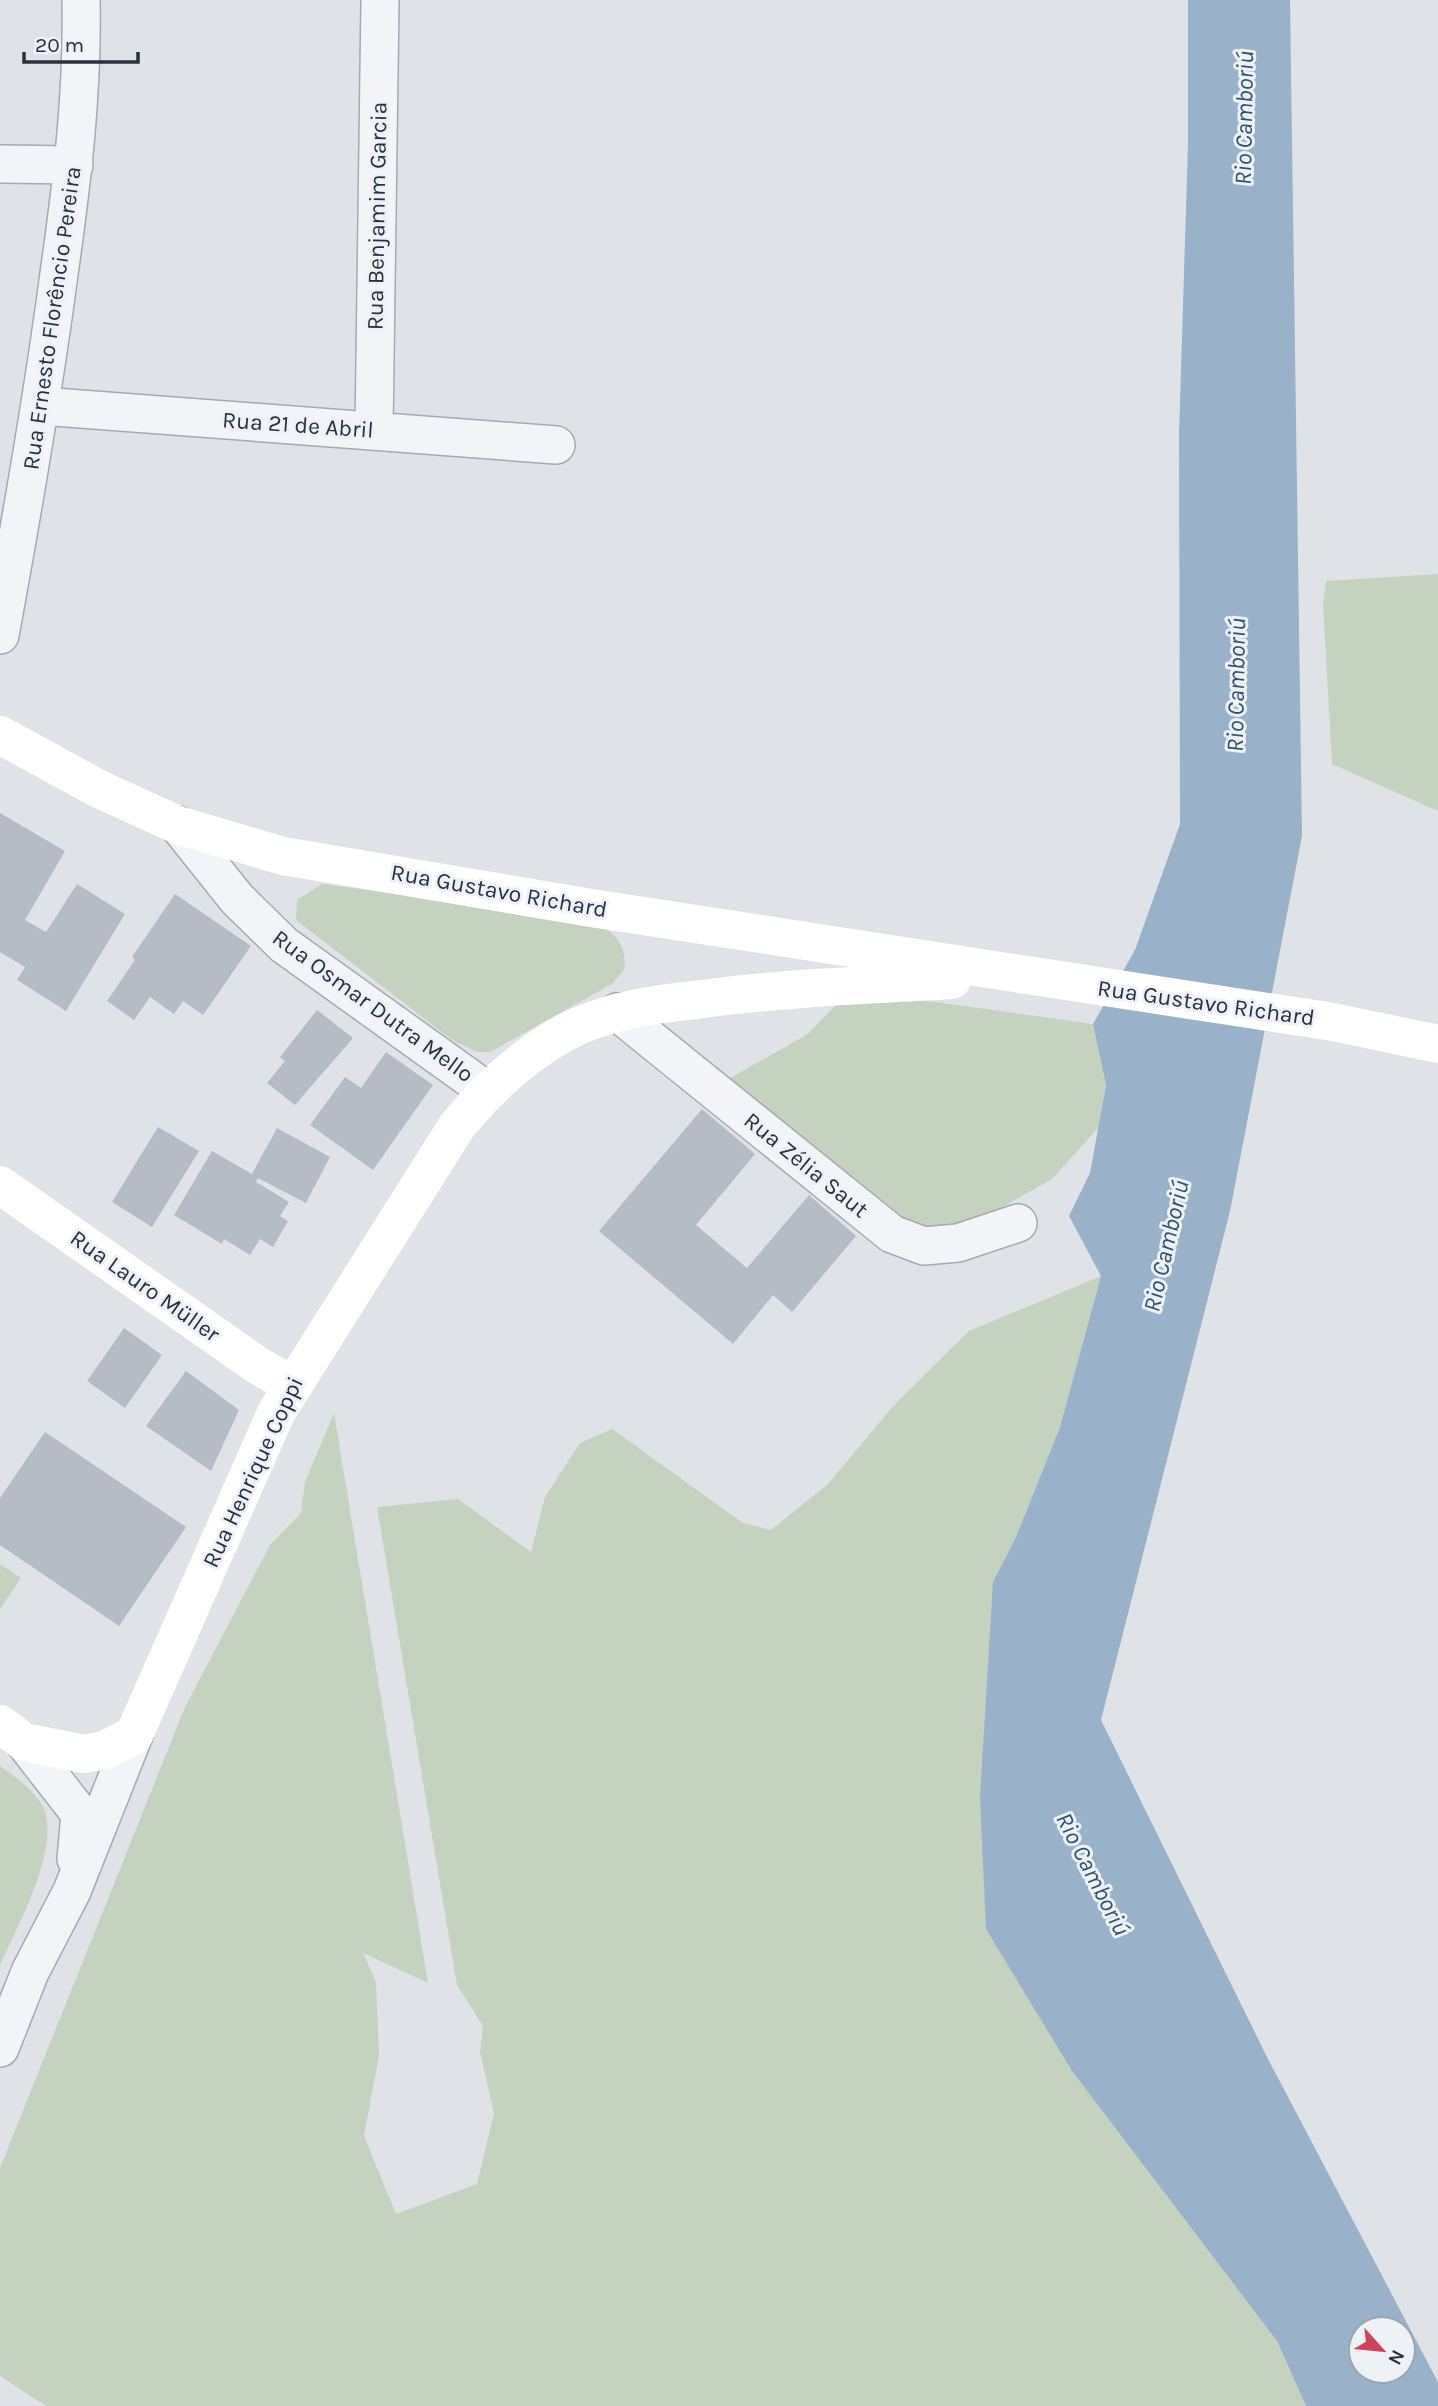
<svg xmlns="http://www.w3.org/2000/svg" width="1438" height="2406" font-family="Karla,sans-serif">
  <rect width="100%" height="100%" fill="#dfe3e8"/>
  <path fill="#c5d2c0" d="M1438 574V811L1332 764 1323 604 1326 581Z
    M322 884 587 919C610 927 629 944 624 970L612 984 490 1052H477L452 1040 296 920 297 900Z
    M850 990 1093 1024 1106 1084 1099 1127 1052 1179 946 1239 911 1232 730 1078 808 1034Z
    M1101 1276 1060 1427 1016 1537 993 1583 1072 2071 1277 2341 1306 2406H46L0 2376V2168L185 1707 270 1545 301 1513 305 1482 334 1413 428 1983 363 1953 376 1982 379 2055 364 2136 396 2214 477 2184 494 2113 480 2052 483 2026 457 1985 377 1507 458 1499 531 1552 545 1497 580 1443 612 1429 743 1523 771 1530 828 1484 894 1405 969 1331Z
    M0 1564 21 1578 0 1609Z
    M0 1766C14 1776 30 1787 40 1802 66 1840 17 1927 0 1965Z"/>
  <path fill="#99b1c9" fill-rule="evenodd" d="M1188 0H1290L1302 836 1230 1211 1101 1720 1268 2059 1438 2382V2406H1306L1277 2341 1072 2071 986 1929 980 1797 993 1582 1016 1537 1060 1427 1101 1276 1069 1216 1090 1173 1106 1085 1093 1024 1135 950 1180 824 1179 435 1188 143ZM1361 2329H1403V2371H1361Z"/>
  <path fill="#b6bcc5" d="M0 813 65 851 25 920 46 932 77 884 125 914 66 1011 17 980 25 967 0 952Z
    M175 894 251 946 203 1015 183 1001 174 1014 150 997 134 1020 107 1001 135 960 132 957Z
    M317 1010 353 1038 295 1105 267 1083 285 1061 280 1057Z
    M386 1052 433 1085 373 1170 310 1125 345 1077 361 1088Z
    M702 1109 755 1154 696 1225 747 1268 809 1195 856 1236 792 1312 773 1295 733 1344 599 1231Z
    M158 1127 199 1151 152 1227 112 1202Z
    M277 1128 330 1157 306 1203 258 1178 256 1182 289 1202 280 1216 288 1221 273 1247 260 1239 250 1255 224 1239 222 1244 174 1215 212 1151 252 1174Z
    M124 1328 162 1355 125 1408 87 1381Z
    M186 1371 239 1410 211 1471 146 1426Z
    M45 1432 186 1527 119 1626 0 1545V1498Z"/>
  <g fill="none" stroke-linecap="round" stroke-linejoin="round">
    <defs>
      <path id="street" d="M0 164 74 165
        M41 406 556 445
        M374 431 380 0
        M0 635C22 515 43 395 59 274 72 182 83 93 81 0
        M178 825 237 899 284 945 486 1090
        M617 1012 892 1234 924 1246 958 1243 1018 1223
        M24 1742 80 1814 76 1859
        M0 2048 30 1972 72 1891 134 1735"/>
    </defs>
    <use href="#street" stroke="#a4aab2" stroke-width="40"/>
    <use href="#street" stroke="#f2f4f7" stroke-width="37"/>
    <path stroke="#fff" stroke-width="38" d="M0 735 99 789 178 825 283 856 591 908 1333 1022 1438 1044
      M0 1185 257 1365 292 1385
      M0 1724 24 1742 84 1754 105 1750 134 1735 276 1413 457 1126C488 1088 521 1057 564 1033 607 1010 656 1004 703 999 785 988 869 985 952 980"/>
  </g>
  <g text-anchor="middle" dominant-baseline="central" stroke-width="6" stroke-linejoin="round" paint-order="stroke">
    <g font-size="23" fill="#283140" stroke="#eef2f6">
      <text transform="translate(377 216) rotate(-89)">Rua Benjamim Garcia</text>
      <text transform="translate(52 318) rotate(-82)">Rua Ernesto Florêncio Pereira</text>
      <text transform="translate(298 425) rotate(4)">Rua 21 de Abril</text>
      <text transform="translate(499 891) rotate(10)">Rua Gustavo Richard</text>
      <text transform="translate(1206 1003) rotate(8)">Rua Gustavo Richard</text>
      <text transform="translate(373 1006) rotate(36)">Rua Osmar Dutra Mello</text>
      <text transform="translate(806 1165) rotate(39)">Rua Zélia Saut</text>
      <text transform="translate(145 1286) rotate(35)">Rua Lauro Müller</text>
      <text transform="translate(253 1472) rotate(-65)">Rua Henrique Coppi</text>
    </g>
    <g font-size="24" font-style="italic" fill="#315174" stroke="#eef2f6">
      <text transform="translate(1244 118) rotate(-89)">Rio Camboriú</text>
      <text transform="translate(1236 685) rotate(-89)">Rio Camboriú</text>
      <text transform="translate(1166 1246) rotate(-77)">Rio Camboriú</text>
      <text transform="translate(1093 1874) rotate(63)">Rio Camboriú</text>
    </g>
  </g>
  <g transform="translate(1382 2350) rotate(117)"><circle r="33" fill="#eef2f6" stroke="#9fa5ad" stroke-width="2"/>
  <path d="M0-5L12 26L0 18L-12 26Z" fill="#cf425a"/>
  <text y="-10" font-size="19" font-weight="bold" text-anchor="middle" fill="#283140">N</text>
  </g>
  <path d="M24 52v10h114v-10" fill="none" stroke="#283140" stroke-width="3.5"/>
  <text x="35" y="52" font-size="21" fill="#283140" stroke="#eef2f6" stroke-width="5" paint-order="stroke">20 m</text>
</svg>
